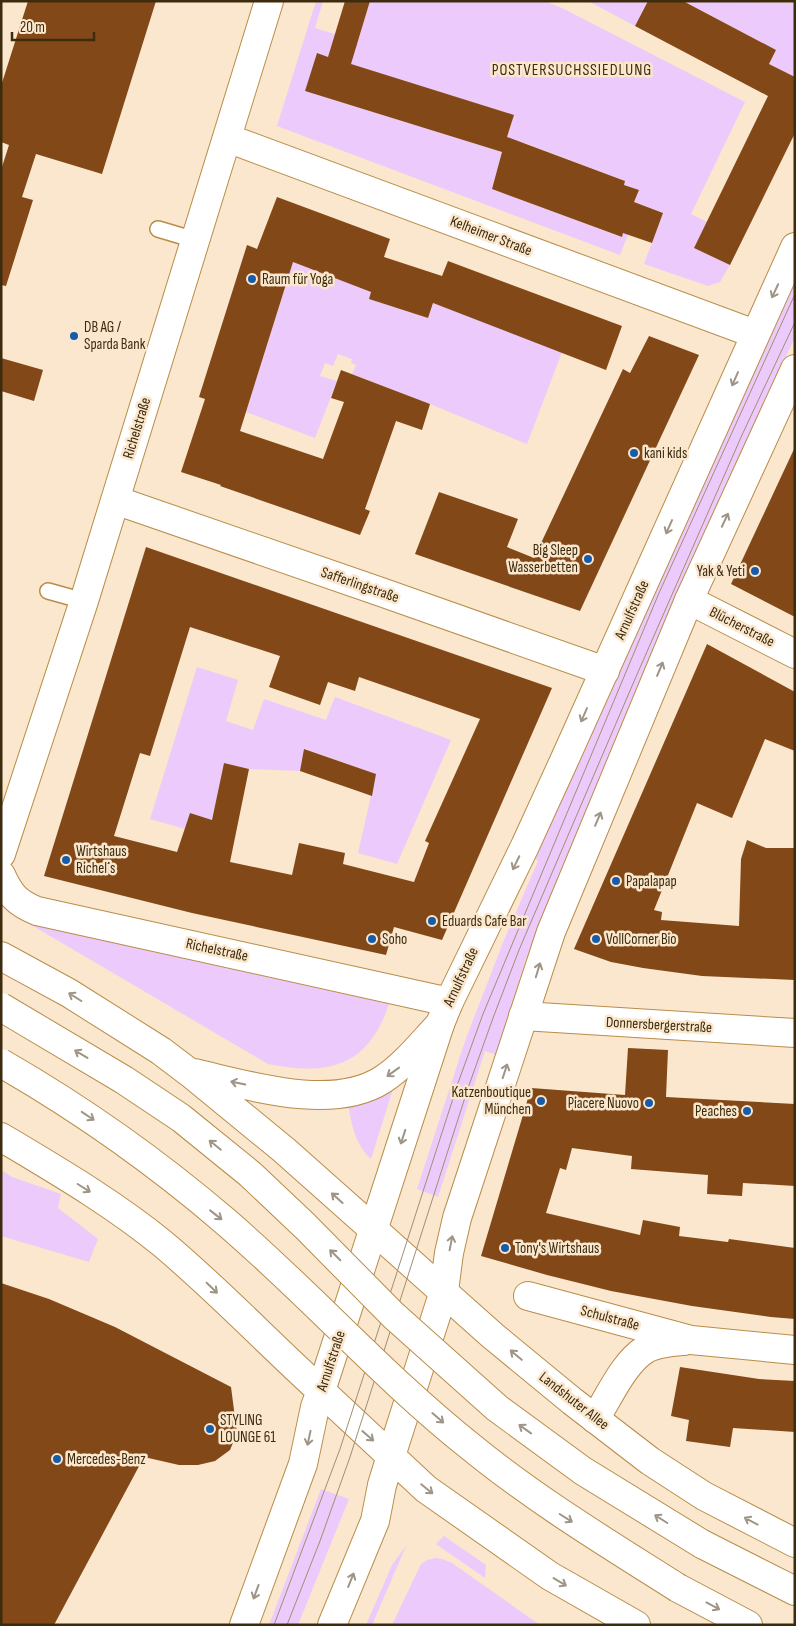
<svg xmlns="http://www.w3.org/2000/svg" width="796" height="1626" font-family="'Sofia Sans Condensed',sans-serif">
  <rect width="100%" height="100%" fill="#fae7cd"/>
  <path fill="#edcafc" d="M316 1H323L315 28 358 41 370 1H544L562 8 745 102 691 214 707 222 694 248 730 265 720 282 708 286 644 264 663 213 634 202 639 190 624 185 625 181 525 143 506 140 514 115 317 54 305 91 502 152 492 189 621 237 626 226 631 227 620 255 277 126Z
    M588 1H648L635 26Z
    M683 1 795 3V77L769 64 776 50Z
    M293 262 371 292 369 299 428 318 433 303 562 352 527 444 430 404 352 374 356 365 351 363 352 359 338 354 333 366 325 363 320 376 337 381 315 438 246 412Z
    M795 271V337L768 395 547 906 525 961 497 1055 485 1051 438 1197 417 1189 465 1041 504 940 538 861 533 857 588 744 616 673Z
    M197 667 238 680 226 721 253 730 264 699 326 720 335 697 451 740 397 864 358 853 376 774 305 749 300 771 249 769 224 763 212 820 190 813 185 829 150 819Z
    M28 923 389 1004C368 1067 328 1076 268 1064Z
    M391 1089 392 1092 371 1159C355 1144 352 1125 348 1105Z
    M1 1170 12 1177 61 1194 58 1208 98 1239 89 1262 1 1236Z
    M321 1489 349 1499 298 1625H269Z
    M444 1536 486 1565 485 1578 436 1544Z
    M406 1546 372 1625H366L392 1565Z
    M435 1558 442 1559 452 1563 540 1625H392L421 1564 427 1560Z"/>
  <path fill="#834818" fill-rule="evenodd" d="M28 1H156L102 174 36 154 22 197 33 200 6 286 1 285V170L9 145 1 142V86Z
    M345 1H370L351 64 514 115 507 137 625 181 624 185 639 190 634 202 663 213 652 243 623 233 622 237 492 189 502 152 305 91 317 53 328 57Z
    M648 1H683L776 50 769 64 795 77V133L730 265 694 248 768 96 635 26Z
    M277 197 390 239 384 257 442 276 448 261 622 326 606 370 433 303 428 318 369 299 371 292 293 262 240 431 323 459 344 402 331 398 341 370 430 404 422 430 396 421 365 509 370 511 360 535 220 486 221 485 181 472 205 399 199 397 247 245 257 249Z
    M649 336 699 355 580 611 415 554 439 492 518 519 507 547 534 558 623 369 630 373Z
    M1 358 43 370 34 401 1 391Z
    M795 447V617L731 584Z
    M146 547 552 688 442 940 394 927 386 955 192 913 44 876ZM190 627 280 656 269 687 320 705 328 682 355 691 359 677 480 719 425 841 429 843 414 882 343 864 345 853 299 843 292 875 230 862 249 769 224 763 212 820 190 813 177 852 114 836 140 753 150 756Z
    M707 644 795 692V751L765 739 732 818 697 803 654 910 662 912 661 920 739 926 741 859 747 840 766 848H795V980L702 976 643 968 611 962 574 949Z
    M304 749 376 774 372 796 300 771Z
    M628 1048 668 1050 666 1097 795 1104V1186L743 1183 742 1196 707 1194 708 1175 631 1169 632 1156 572 1148 566 1170 560 1168 546 1213 640 1235 643 1220 680 1227 679 1236 728 1242 729 1239 795 1248V1319L771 1317 692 1306 611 1291 547 1275 481 1256 531 1088 625 1095Z
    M1 1283 49 1299 115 1327 231 1387 237 1433 230 1450 215 1461 198 1465H179L144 1457 54 1625H1Z
    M680 1367 759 1379 795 1381V1432L733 1428 730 1447 686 1441 689 1420 671 1416Z"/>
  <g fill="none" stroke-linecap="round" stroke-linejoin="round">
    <defs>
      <path id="lane" d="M158 229 195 240
        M48 591 84 601"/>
      <path id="street" d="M227 138 755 334
        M115 500 381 592 605 671
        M689 600 795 654
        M1 854 84 601 269 1
        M1 875C10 895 17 903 37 911L449 1002
        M523 1016 795 1033
        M528 1296 691 1340 795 1350
        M595 1419C609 1397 624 1362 646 1349 657 1343 672 1342 684 1341"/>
      <path id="secondary" d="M374 1230 493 1336 572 1401 650 1461 704 1496 795 1543
        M244 1625 303 1464 315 1407 321 1391 426 1489 550 1576 636 1625
        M332 1625 375 1521 382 1485 391 1456"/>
      <path id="primary" d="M321 1391 440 1024 449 1002 525 846 563 763 795 247
        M391 1456 444 1291 449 1253 457 1218 551 932 689 600 795 369"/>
      <path id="highway" d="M1 956 69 993 161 1051 190 1073 284 1150 374 1230
        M194 1073C248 1085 331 1112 382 1080 404 1066 421 1044 440 1024
        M1 1137C56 1170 113 1203 163 1244 218 1290 268 1343 321 1391
        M702 1544 795 1591
        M678 1588 748 1625"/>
    </defs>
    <use href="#lane" stroke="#b98d4a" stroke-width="18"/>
    <use href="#street" stroke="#b98d4a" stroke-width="30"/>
    <use href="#secondary" stroke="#b98d4a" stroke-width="30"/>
    <use href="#primary" stroke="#b98d4a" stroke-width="30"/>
    <use href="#highway" stroke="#b98d4a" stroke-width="30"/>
    <use href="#lane" stroke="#fff" stroke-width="15"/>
    <use href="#street" stroke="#fff" stroke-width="28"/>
    <use href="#secondary" stroke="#fff" stroke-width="28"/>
    <use href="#primary" stroke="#fff" stroke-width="28"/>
    <use href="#highway" stroke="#fff" stroke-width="28"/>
    <path stroke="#a08e72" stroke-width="1" d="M274 1625 340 1449 458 1083 483 1014 659 593 795 294
      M287 1625 320 1541 350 1457 468 1088 493 1018 519 950 635 679 742 435 795 322"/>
    <defs>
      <path id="highway-bridge" d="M1 1007 124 1080 181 1118 250 1174 305 1226 393 1315 497 1408 583 1471 702 1544
        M1 1063C81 1109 156 1162 226 1222 310 1294 384 1378 471 1447 536 1500 607 1543 678 1588"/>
    </defs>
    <use href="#highway-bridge" stroke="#b98d4a" stroke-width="30" stroke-linecap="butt"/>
    <use href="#highway-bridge" stroke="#fff" stroke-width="28"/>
  </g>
  <defs><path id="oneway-shaft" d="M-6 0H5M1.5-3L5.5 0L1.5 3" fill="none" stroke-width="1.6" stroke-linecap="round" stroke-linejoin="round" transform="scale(1.25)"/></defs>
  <g stroke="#9e9586">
    <use href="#oneway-shaft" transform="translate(775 291) rotate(115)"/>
    <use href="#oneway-shaft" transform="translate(735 379) rotate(114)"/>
    <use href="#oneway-shaft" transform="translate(725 520) rotate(-65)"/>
    <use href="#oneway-shaft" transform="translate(669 527) rotate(114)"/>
    <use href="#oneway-shaft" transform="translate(660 669) rotate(-67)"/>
    <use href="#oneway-shaft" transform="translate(584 715) rotate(114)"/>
    <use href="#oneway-shaft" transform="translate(598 819) rotate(-67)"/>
    <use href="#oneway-shaft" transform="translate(516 863) rotate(116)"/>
    <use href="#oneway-shaft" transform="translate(538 970) rotate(-73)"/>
    <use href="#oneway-shaft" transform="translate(75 997) rotate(-148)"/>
    <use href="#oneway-shaft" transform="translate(81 1054) rotate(-149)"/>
    <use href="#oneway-shaft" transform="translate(505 1071) rotate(-72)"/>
    <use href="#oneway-shaft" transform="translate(393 1072) rotate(144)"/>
    <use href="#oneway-shaft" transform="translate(238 1083) rotate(-168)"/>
    <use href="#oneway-shaft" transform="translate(88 1116) rotate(34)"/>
    <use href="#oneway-shaft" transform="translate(403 1137) rotate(108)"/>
    <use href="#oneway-shaft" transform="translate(215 1145) rotate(-141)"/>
    <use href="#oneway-shaft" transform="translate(84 1188) rotate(32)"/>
    <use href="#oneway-shaft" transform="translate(337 1198) rotate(-138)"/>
    <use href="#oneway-shaft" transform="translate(216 1215) rotate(38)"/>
    <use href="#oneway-shaft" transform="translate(451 1243) rotate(-79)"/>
    <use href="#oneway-shaft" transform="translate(335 1255) rotate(-135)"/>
    <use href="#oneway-shaft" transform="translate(212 1288) rotate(44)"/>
    <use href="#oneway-shaft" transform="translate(516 1355) rotate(-140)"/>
    <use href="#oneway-shaft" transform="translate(438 1418) rotate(41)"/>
    <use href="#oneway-shaft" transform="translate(525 1429) rotate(-144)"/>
    <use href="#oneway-shaft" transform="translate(368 1436) rotate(41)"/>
    <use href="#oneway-shaft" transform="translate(309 1438) rotate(102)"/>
    <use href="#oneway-shaft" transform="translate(427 1489) rotate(39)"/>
    <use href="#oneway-shaft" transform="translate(566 1518) rotate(32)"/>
    <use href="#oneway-shaft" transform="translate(661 1519) rotate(-148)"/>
    <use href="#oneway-shaft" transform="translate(751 1521) rotate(-152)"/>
    <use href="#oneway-shaft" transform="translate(351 1580) rotate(-68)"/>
    <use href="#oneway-shaft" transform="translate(560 1582) rotate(31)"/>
    <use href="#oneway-shaft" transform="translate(256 1592) rotate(110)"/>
    <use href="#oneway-shaft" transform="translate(713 1606) rotate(28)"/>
  </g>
  <g fill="#165cab" stroke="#fae7cd" stroke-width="2">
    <circle cx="252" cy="279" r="5"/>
    <circle cx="74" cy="336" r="5"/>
    <circle cx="634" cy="453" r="5"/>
    <circle cx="588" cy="559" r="5"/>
    <circle cx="755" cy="571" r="5"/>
    <circle cx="66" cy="860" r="5"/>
    <circle cx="616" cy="881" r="5"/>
    <circle cx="432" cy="921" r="5"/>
    <circle cx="372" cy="939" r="5"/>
    <circle cx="596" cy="939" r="5"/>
    <circle cx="541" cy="1101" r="5"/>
    <circle cx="649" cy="1103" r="5"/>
    <circle cx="747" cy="1111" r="5"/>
    <circle cx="505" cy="1248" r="5"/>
    <circle cx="210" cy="1429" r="5"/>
    <circle cx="57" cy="1459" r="5"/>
  </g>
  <g text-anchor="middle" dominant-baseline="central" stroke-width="5" stroke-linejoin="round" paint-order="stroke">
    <g font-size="15" fill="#3d2b0e" stroke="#fae7cd">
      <text transform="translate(491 236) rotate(21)">Kelheimer Straße</text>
      <text transform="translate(137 428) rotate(-73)">Richelstraße</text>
      <text transform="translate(360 585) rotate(19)">Safferlingstraße</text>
      <text transform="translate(632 610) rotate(-66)">Arnulfstraße</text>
      <text transform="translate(742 627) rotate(27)">Blücherstraße</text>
      <text transform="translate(217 950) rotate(12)">Richelstraße</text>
      <text transform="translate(461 977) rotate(-65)">Arnulfstraße</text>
      <text transform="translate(659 1025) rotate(3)">Donnersbergerstraße</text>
      <text transform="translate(610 1318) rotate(15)">Schulstraße</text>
      <text transform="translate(331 1361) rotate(-72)">Arnulfstraße</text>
      <text transform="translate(574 1401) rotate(38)">Landshuter Allee</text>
    </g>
    <g font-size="15" fill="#3d2b0e" stroke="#fae7cd" text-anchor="start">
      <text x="262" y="279">Raum für Yoga</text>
      <text x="84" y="327">DB AG /<tspan x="84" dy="17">Sparda Bank</tspan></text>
      <text x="644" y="453">kani kids</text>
      <text x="578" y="550" text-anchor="end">Big Sleep<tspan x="578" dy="17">Wasserbetten</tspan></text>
      <text x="745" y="571" text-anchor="end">Yak &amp; Yeti</text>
      <text x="76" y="851">Wirtshaus<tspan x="76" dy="17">Richel´s</tspan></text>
      <text x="626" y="881">Papalapap</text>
      <text x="442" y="921">Eduards Cafe Bar</text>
      <text x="382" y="939">Soho</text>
      <text x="606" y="939">VollCorner Bio</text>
      <text x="531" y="1092" text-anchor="end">Katzenboutique<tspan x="531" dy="17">München</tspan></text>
      <text x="639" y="1103" text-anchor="end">Piacere Nuovo</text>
      <text x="737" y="1111" text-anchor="end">Peaches</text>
      <text x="515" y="1248">Tony's Wirtshaus</text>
      <text x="220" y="1420">STYLING<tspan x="220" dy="17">LOUNGE 61</tspan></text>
      <text x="67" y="1459">Mercedes-Benz</text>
    </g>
    <g font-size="16" letter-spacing="1" fill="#3d2b0e" stroke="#fae7cd">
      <text x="572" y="70">POSTVERSUCHSSIEDLUNG</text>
    </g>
  </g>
  <rect width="796" height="1626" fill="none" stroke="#3d2b0e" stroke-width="5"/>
  <path d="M12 32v8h82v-8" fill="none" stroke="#3d2b0e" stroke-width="2.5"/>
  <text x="20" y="32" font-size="15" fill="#3d2b0e" stroke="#fae7cd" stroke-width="4" paint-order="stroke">20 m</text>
</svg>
